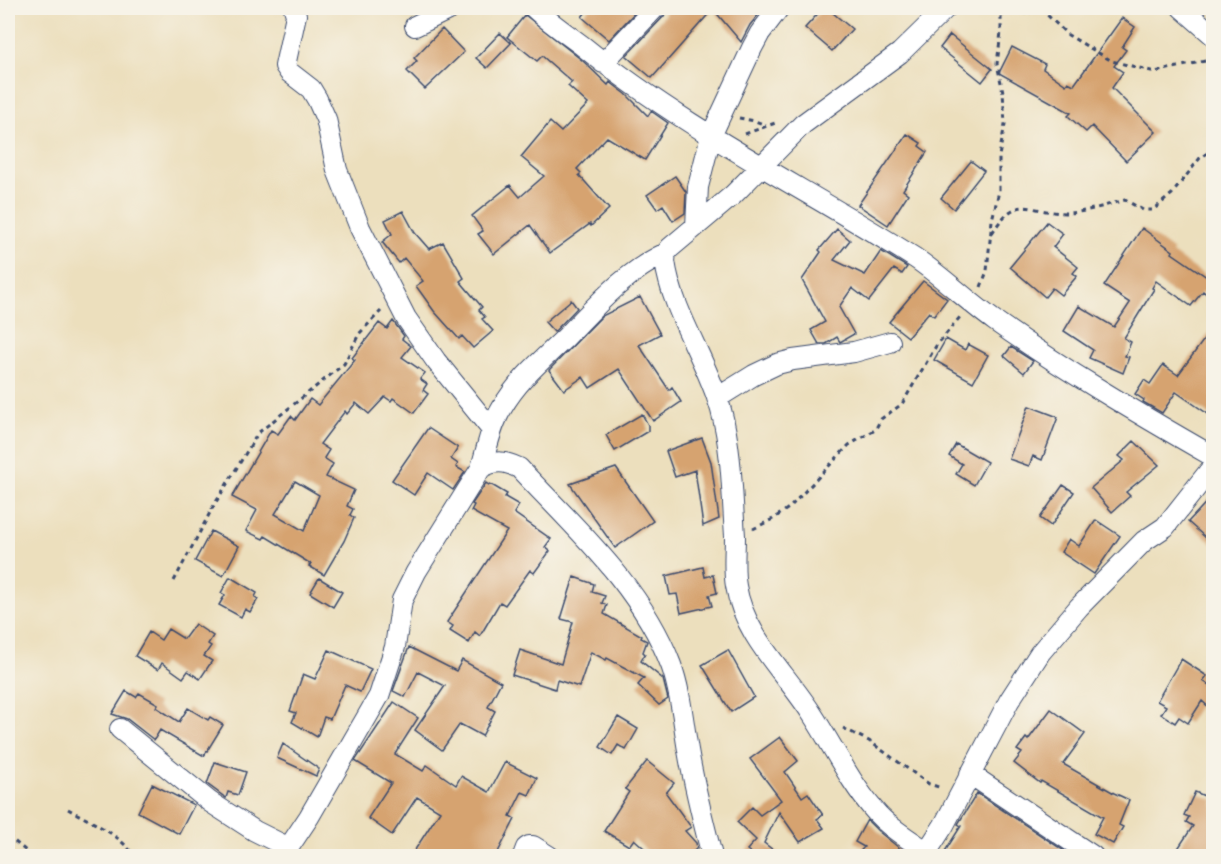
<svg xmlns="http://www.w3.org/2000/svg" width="1221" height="864" font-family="Mynerve,sans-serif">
  <rect width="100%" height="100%" fill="#f7f3e8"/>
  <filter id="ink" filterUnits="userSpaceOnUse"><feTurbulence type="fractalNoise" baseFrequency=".0167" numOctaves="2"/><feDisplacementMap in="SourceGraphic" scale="12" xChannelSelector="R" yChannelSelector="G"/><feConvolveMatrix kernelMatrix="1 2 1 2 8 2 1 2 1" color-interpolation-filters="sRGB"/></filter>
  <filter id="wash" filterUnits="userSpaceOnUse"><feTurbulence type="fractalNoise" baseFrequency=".008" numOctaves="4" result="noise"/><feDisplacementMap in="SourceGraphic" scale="24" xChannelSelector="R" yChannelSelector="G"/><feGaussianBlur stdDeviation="1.35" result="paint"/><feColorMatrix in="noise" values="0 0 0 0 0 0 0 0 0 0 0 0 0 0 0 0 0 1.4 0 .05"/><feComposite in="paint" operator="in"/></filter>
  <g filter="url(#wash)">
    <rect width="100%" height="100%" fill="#ecdfbd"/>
    <g id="blocks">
      <path fill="#d6a370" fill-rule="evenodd" d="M589 8H639L609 40 582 17Z
        M667 8H764L750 25 741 42 713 9 652 78 626 56 664 16Z
        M823 8H827L852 29 832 51 805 28Z
        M525 15 583 61 608 85 610 82 626 94 648 116 651 111 668 123 645 160 607 137 577 169 581 173 579 175 609 209 591 226 590 224 550 253 530 225 494 254 478 234 483 231 472 216 510 185 520 197 544 176 521 157 550 122 561 132 588 104 568 86 572 82 542 56 537 61 507 37Z
        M1122 18 1135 27 1122 47 1126 50 1114 66 1123 72 1112 88 1156 132 1126 161 1092 126 1086 132 1068 116 1071 113 999 73 1012 47 1045 64 1043 69 1066 85 1068 82 1074 85Z
        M442 29 464 52 425 89 407 71 417 61 414 58Z
        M500 33 511 43 487 68 476 58Z
        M950 35 992 69 982 82 940 48Z
        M907 134 921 143 919 146 927 152 903 190 908 194 888 225 858 205Z
        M971 161 984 171 954 209 941 198Z
        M675 176 686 192 685 213 673 221 663 205 657 209 647 195Z
        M403 211 415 233 429 249 443 242 464 278 460 281 482 307 479 310 485 317 482 319 493 331 473 348 462 336 459 339 434 311 416 286 423 281 404 258 399 263 382 242 392 234 385 220Z
        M1047 222 1063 234 1053 247 1078 267 1073 273 1077 276 1061 295 1052 288 1045 297 1010 267Z
        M1142 228 1173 251 1172 253 1214 282V301L1203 291 1191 306 1156 281 1152 288 1154 289 1124 338 1131 342 1125 356 1129 357 1123 373 1089 358 1093 350 1064 331 1079 306 1114 327 1130 303 1104 286Z
        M837 229 850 240 834 260 865 275 881 251 907 267 902 274 894 269 869 301 852 288 839 307 854 334 840 342 837 337 826 344H819L811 330 825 322 802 280 821 252 819 250Z
        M923 281 947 299 934 316 929 312 908 337 889 322Z
        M640 297 660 334 639 345 669 390 672 387 681 402 653 421 619 369 590 388 583 377 564 390 549 370 602 316Z
        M571 300 577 308 554 332 545 322Z
        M393 321 404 336 402 339 411 346 402 357 425 373 420 379 427 384 423 390 428 394 414 413 393 398 391 401 385 397 369 414 356 403 347 414 345 411 320 444 329 450 324 458 333 464 326 477 354 490 347 506 353 509 350 515 354 518 344 541 324 575 309 566 311 564 265 536 263 539 246 531 257 510 232 497 271 430 278 434 291 416 295 420 310 399 318 405 355 360 352 358 379 323 387 329ZM295 481 319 495 304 531 275 514Z
        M1214 326V418L1176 392 1162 413 1143 402 1144 400 1135 394 1144 380 1150 384 1163 365 1178 375Z
        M946 339 965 350 968 344 988 355 973 382 934 360Z
        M1011 347 1033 361 1024 373 1004 356Z
        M1029 406 1058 417 1042 460 1033 456 1029 466 1009 459Z
        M642 414 648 425V431L615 451 606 435Z
        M428 428 458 448 451 459 458 464 456 467 465 472 453 490 428 473 414 495 392 480Z
        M702 438 711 462 719 519 703 526 695 470 675 477 666 451Z
        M1134 441 1159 465 1126 492 1130 496 1112 512 1091 488 1124 460 1119 456Z
        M956 444 987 462 974 485 956 474 962 464 949 456Z
        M616 468 653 521 615 548 570 484Z
        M486 483 489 485 490 484 507 494 505 497 519 505 514 513 551 539 545 547 550 551 534 573 530 570 505 605 500 602 480 636 475 632 469 643 450 631 453 626 447 622 507 531 471 511 474 505 472 504Z
        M1063 485 1074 492 1051 526 1040 518Z
        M1214 494V545L1188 522Z
        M1096 520 1120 536 1094 574 1061 552 1069 539 1079 546Z
        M211 531 239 546 223 576 195 561Z
        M703 567 705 577 713 575 717 593 709 595 712 606 681 613 677 594 670 595 666 576Z
        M230 577 257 593 255 597 258 599 250 612 245 609 241 617 219 605 225 595 221 593Z
        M574 577 594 584 592 592 605 596 602 603 607 605 604 614 642 636 641 638 647 641 643 652 645 654 641 661 663 679 668 699 659 705 638 685 644 678 607 658 606 660 591 652 579 687 557 680 555 689 512 675 520 650 561 664 573 622 561 619Z
        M319 578 342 592 333 607 310 593Z
        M195 624 213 636 208 644 211 646 204 656 212 661 200 679 188 671 183 678 162 663 158 670 135 656 149 632 161 640 168 629 184 639Z
        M409 647 456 671 462 660 501 682 488 707 495 711 482 736 460 724 442 750 415 730 445 686 418 672 405 697 393 691Z
        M329 650 371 669 360 692 345 685 330 719 324 717 317 737 292 722 296 713 290 711 303 674 315 679Z
        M728 650 754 697 731 712 702 665Z
        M1181 659 1207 676 1203 681 1214 688V712L1202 701 1188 723 1179 717 1175 723 1161 714 1166 706 1157 701Z
        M126 691 136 697 139 693 158 704 156 707 179 722 188 708 208 720 210 717 223 725 204 756 160 730 154 740 127 719 112 714Z
        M394 702 418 718 395 754 423 771 427 765 456 785 461 776 489 792 505 762 537 778 529 795 522 792 510 816 515 819 496 856H411L440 811 417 797 392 835 368 818 391 783 355 761Z
        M1051 709 1085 734 1063 764 1114 793 1129 800 1119 825 1123 827 1113 844 1094 834 1103 817 1041 781 1040 783 1014 763 1022 753 1017 750 1026 738 1028 740Z
        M618 717 638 729 626 750 618 745 612 755 600 747Z
        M780 737 798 761 785 772 802 797 808 793 823 815 817 819 824 828 800 842 779 812 764 843 781 856H755L747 850 756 840 737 822 752 807 760 815 781 800 750 759Z
        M283 744 319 769 316 776 277 758Z
        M647 761 674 783 666 793 691 827 685 831 696 843 697 848 689 856H653L634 839 629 846 604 831 629 792 625 789Z
        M215 762 246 772 238 795 228 792 226 798 207 784Z
        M152 784 194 805 179 834 138 812Z
        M1195 792 1214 800V856H1173L1193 826 1186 822 1189 817 1184 815Z
        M977 793 1072 856H942L961 826 958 824Z
        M867 820 878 831 909 856H856L864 847 855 842Z"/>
    </g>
  </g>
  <g filter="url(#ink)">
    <use href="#blocks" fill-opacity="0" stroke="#3a496c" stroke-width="1.5"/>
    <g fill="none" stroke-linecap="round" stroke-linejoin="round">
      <defs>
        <path id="minor" d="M294 8 296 15 285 66 289 72 311 89 317 99 326 119 337 170 360 228 406 318 436 361 492 430
          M534 8C549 22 567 34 584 47 686 130 805 188 915 258 943 277 967 301 995 321 1064 370 1139 414 1214 457
          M1182 8 1214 36
          M415 26 452 8
          M603 63 655 8
          M696 226 698 187 711 136 752 48 760 33 779 8
          M717 398 754 375 777 364 793 360 854 352 890 342
          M481 468C487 448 491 426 502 408 517 381 542 360 564 339 595 307 625 272 666 253
          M120 729 210 802 255 831 289 848
          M970 774 1093 856
          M927 852C909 839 888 827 874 810 849 781 833 746 812 714 786 673 744 636 736 586 733 570 735 553 735 536 732 494 732 451 721 410 707 359 672 313 665 261L666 253 670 248 733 195 803 124 900 53 946 8
          M283 856 309 817 379 696 395 647 402 600 416 572 481 468C495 460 505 461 519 468 576 529 641 586 671 665 681 692 683 722 688 750 694 786 703 821 712 856
          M523 856 526 848 529 846H533L549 856
          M924 856 944 825 1009 701 1040 653 1079 607 1144 541 1165 527 1214 465"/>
      </defs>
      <use href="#minor" stroke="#3a496c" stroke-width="22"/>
      <path stroke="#3a496c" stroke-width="3" stroke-dasharray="4.5 4.5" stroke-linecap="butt" d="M1004 8 1026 14 1045 8
        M1041 9 1068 35 1112 61 1155 72 1214 59
        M739 118 755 121 766 125
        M745 134 778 122
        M992 233C1018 192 1027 212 1065 213 1085 213 1106 205 1125 200L1143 210H1153L1172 194 1200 158 1214 149
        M981 287 987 271 992 220 999 191V156L1005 124 1003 92 997 64 1001 32V8
        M753 529 773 519 790 507 849 445 875 430 881 419 902 404 936 346 960 317
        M174 581 213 507 258 433 344 364 359 334 381 311
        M843 728 869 741 929 784 942 788
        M68 809C91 822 120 834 134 856
        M8 836 32 856"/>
      <use href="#minor" stroke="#fff" stroke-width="20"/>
    </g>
  </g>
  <rect width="1221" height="864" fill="none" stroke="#f7f3e8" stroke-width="30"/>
</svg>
